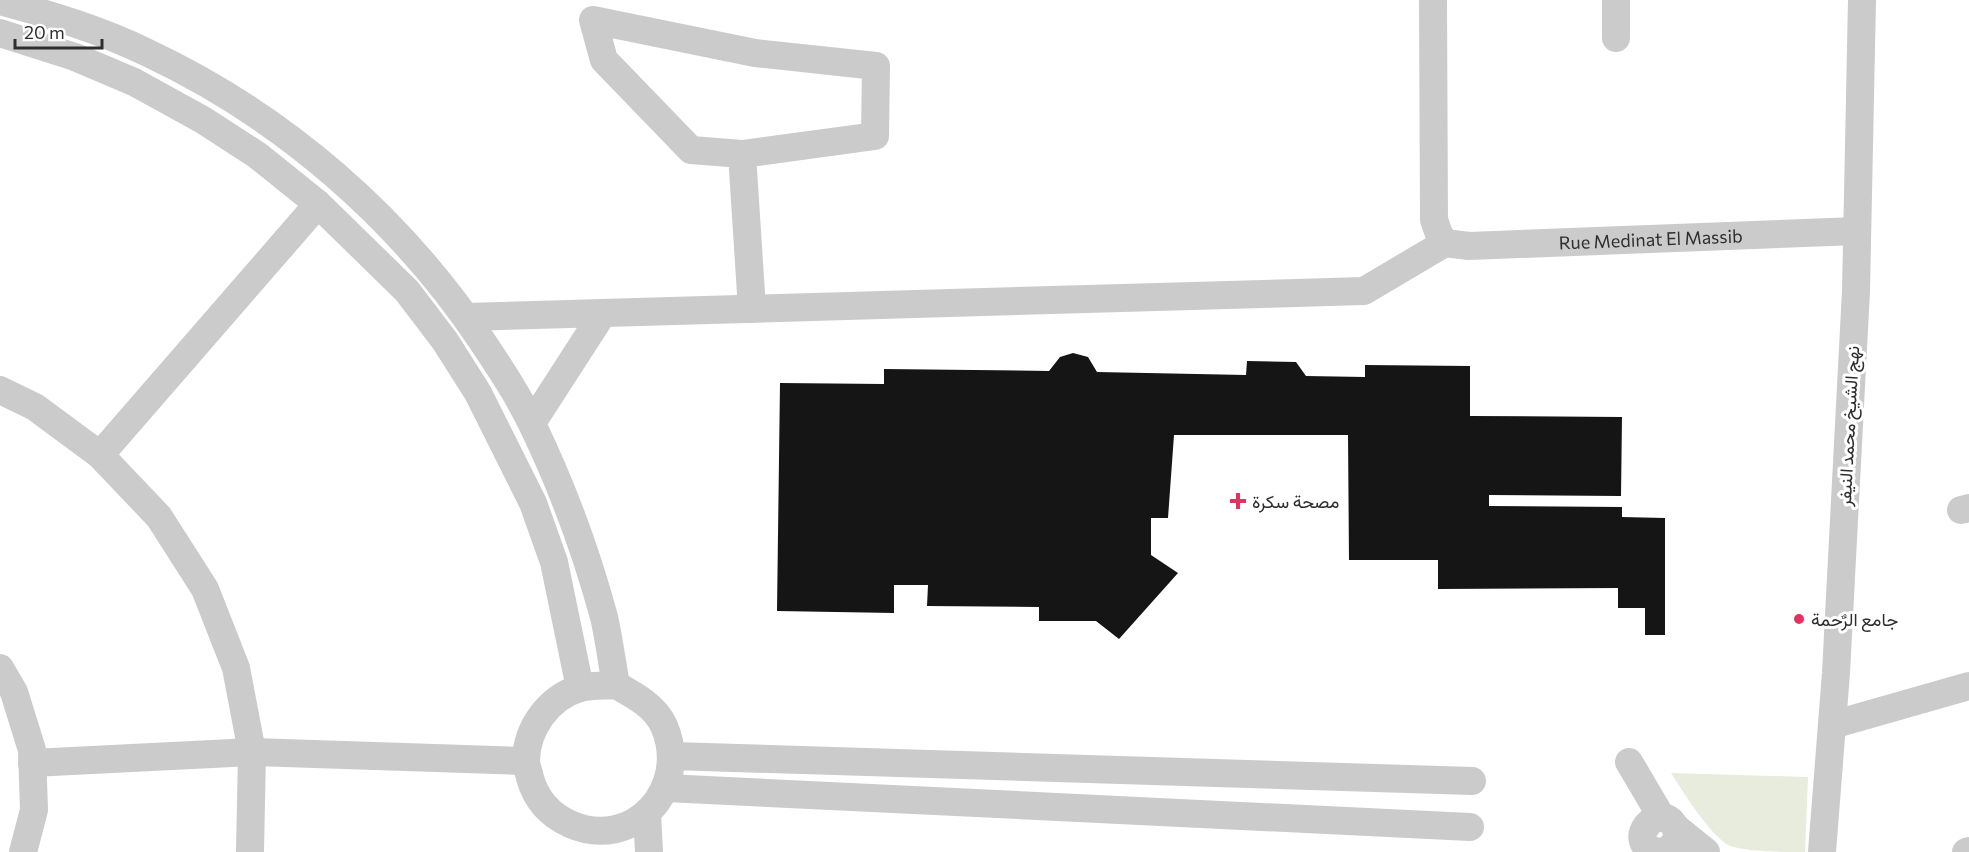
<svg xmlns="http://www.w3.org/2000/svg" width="1969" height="852" font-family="Commissioner,Vazirmatn,sans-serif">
  <rect width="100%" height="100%" fill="#fff"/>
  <path fill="#e7ecdc" d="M1671 773 1808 777 1805 852C1784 852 1749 852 1730 846 1710 836 1684 793 1671 773Z"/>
  <path fill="#151515" d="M1073 353 1088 357 1097 372 1246 375 1247 361 1296 362 1306 376 1365 377V365L1470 366V416L1622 417 1621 496 1489 495V506L1622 507V517L1665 518V635H1645V608H1618V588L1438 589V560H1349L1348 435H1174L1168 518H1151V555L1178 573 1119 639 1096 621H1039V607L927 606 928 585H894V613L777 611 780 383 884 384V369L1049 371 1060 357Z"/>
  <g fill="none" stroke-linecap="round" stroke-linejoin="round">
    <g stroke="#cbcbcb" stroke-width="28">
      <path d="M1433 0 1434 220 1439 234 1445 243"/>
      <path d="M1616 0V38"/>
      <path d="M0 1C51 15 101 30 148 53 282 116 399 217 482 341 500 368 518 395 532 424 562 486 586 551 604 617 609 639 612 663 616 685"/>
      <path d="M0 33 75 57 134 82 203 120 257 155 318 204 407 291 445 341 478 393 533 503 554 562 580 688"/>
      <path d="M742 154 875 136 876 66 755 53 593 20 604 60 691 150 742 154 752 309"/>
      <path id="s1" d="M1445 243 1469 246 1857 231"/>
      <path d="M466 317 1364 291 1445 243"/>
      <path d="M0 390 35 407 100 455 159 517 205 589 236 668 252 752 250 852"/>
      <path d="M532 423 603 313"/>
      <path d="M100 455 318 204"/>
      <path d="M1961 510 1969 508"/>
      <path d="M0 668 14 692 32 750 34 810 23 852"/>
      <path d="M616 685C634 695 655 706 664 726 691 788 633 852 570 824 550 815 536 799 530 778 529 772 526 766 526 760 527 728 548 698 580 688 590 685 605 686 616 685Z"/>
      <path d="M1832 725 1969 686"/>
      <path d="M672 756 1472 781"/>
      <path d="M1629 762 1662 818"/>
      <path d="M32 763 252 752 526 761"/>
      <path d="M666 788 1470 827"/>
      <path d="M647 814 649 852"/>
      <path d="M1675 827 1706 852"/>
      <path d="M1659 852C1620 845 1660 797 1675 827 1681 839 1672 849 1662 852"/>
      <path d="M1822 852 1836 673 1856 291 1862 0"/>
      <path d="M1966 852 1969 851"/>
    </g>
  </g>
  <g fill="#e6305f" stroke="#fff" stroke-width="2">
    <path d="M1235 492h6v6h6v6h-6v6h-6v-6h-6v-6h6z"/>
    <circle cx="1799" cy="619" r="6"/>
  </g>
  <g text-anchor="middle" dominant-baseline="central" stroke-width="6" stroke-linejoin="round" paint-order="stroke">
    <g font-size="18" fill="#2e2e2e" stroke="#fff">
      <text stroke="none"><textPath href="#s1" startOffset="206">Rue Medinat El Massib</textPath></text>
      <text transform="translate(1848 426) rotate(-87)">نهج الشيخ محمد النيفر</text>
    </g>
    <g font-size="18" fill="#2e2e2e" stroke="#fff" text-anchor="start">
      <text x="1252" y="501">مصحة سكرة</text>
      <text x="1811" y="619">جامع الرٌحمة</text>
    </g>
  </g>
  <path d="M15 39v9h87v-9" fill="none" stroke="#2e2e2e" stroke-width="3"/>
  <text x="24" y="39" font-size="18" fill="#2e2e2e" stroke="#ffffff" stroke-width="4.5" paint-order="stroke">20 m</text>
</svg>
